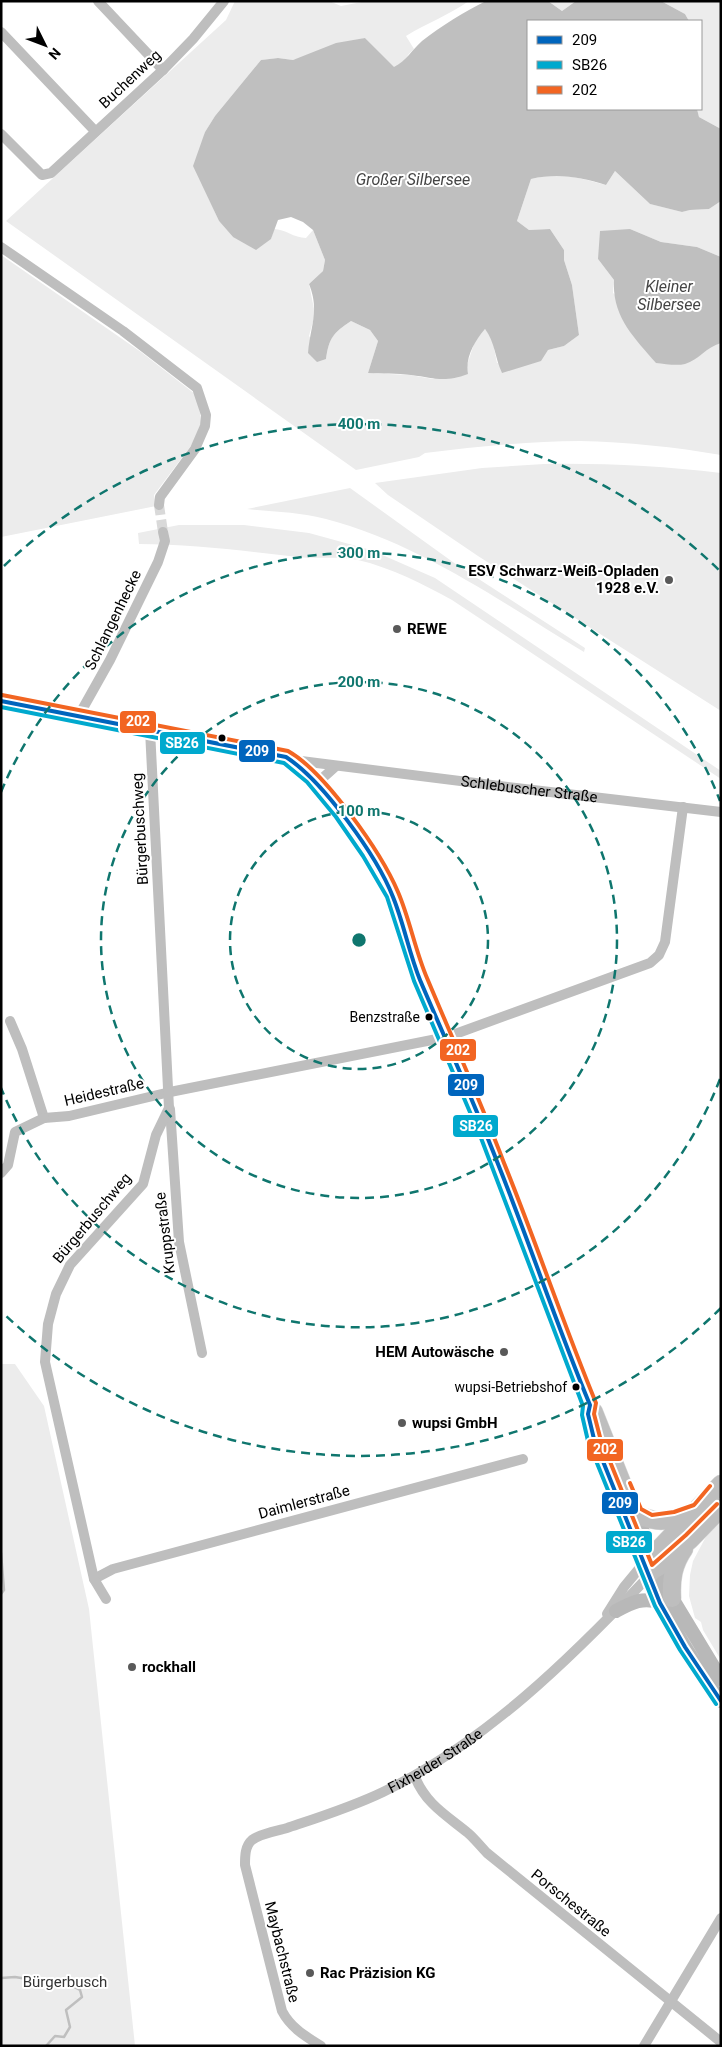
<svg xmlns="http://www.w3.org/2000/svg" width="722" height="2047" font-family="Roboto,sans-serif">
  <rect width="100%" height="100%" fill="#fff"/>
  <path fill="#ececec" d="M235 1H329L341 6 367 1H469C449 15 427 23 406 36L414 49C405 57 406 61 394 68L365 38 293 60 278 58 261 60 215 116 205 132 202 145 204 188 219 221 233 237 271 239 274 229C285 229 294 238 306 238L313 230 325 260 323 271 309 284 315 314 309 336 326 359C329 338 333 333 351 321L370 330 378 341 368 373 410 375 433 379 467 365 475 341 485 329 492 338 497 363 564 346 579 335 572 285 564 260V250L550 229 529 230 517 221 531 179C559 172 578 177 606 185L615 171 650 204 682 212 690 210 709 209 721 201V257L697 247 661 242 630 229 598 259 614 280 613 293 698 357 710 346 721 343V455C675 447 627 442 580 441 528 441 476 447 425 453L419 457 356 470 6 221 226 20Z
    M548 1H576L562 11Z
    M661 1H721V129L699 117 697 109H701V21H689L685 14Z
    M1 255 141 352 195 394 200 413 201 423 193 443 154 495 156 506 1 537Z
    M544 464C603 463 662 466 721 473V711L478 556 388 495 375 483 482 468Z
    M350 488 457 565 585 648 584 652C501 602 421 544 326 519 301 512 273 512 247 509Z
    M179 525H244L309 533 371 550 435 578 721 771V779L452 600C423 584 392 568 358 560 339 556 317 559 298 557 244 551 192 544 139 544L138 533Z
    M1 1364H15L44 1406 89 1609 135 2046H1Z
    M721 1519V1660L703 1630 701 1622 695 1618 689 1596 690 1575 693 1561 709 1531Z"/>
  <path fill="#bfbfbf" d="M486 1H548L562 11 576 1H661L685 14 689 21H528V109H697L699 117 721 129V201L709 209 690 210 682 212 650 204 615 171 606 185C580 177 558 173 531 179L517 221 529 230 550 229 564 250V260L572 285 579 335 564 346 548 350 541 361 502 373C495 358 495 342 485 329 474 342 465 358 468 374 444 383 435 378 411 375 397 373 382 374 368 373L378 341 370 330 351 321C333 333 329 338 326 359L317 362 308 353C310 327 320 311 309 284L323 271 325 260 313 230 303 222 291 217 278 220 271 239 256 250 233 237 219 221 193 166 205 132 215 116 261 60 278 58 293 60 336 43 365 38 394 67C406 61 412 50 422 41 441 26 464 12 486 1Z
    M630 229 661 242 697 247 721 257V343C706 347 699 360 685 364 677 366 665 364 656 363 634 337 612 317 614 280L598 259 600 231Z"/>
  <g fill="none" stroke-linecap="round" stroke-linejoin="round">
    <path stroke="#bfbfbf" stroke-width="2.5" d="M1 1553 4 1590 1 1594
      M1 1978 15 1977 58 1984H68L80 1990 82 1997 66 2010 70 2027 64 2037 55 2036 46 2046"/>
    <path stroke="#d9d9d9" stroke-width="10" stroke-dasharray="10 5" stroke-linecap="butt" d="M159 505 163 532"/>
    <defs>
      <path id="primary" d="M1 701 73 716 286 757C313 768 375 858 388 886 402 916 407 949 420 979 450 1048 480 1117 507 1188 530 1248 552 1308 575 1368L590 1405 595 1411 636 1514
        M589 1418 594 1439 649 1576 657 1568"/>
      <path id="highway" d="M636 1514C660 1525 668 1521 692 1512
        M652 1556 721 1484
        M657 1568 690 1540 721 1508
        M672 1598C671 1579 673 1565 684 1549"/>
    </defs>
    <use href="#primary" stroke="#dbdbdb" stroke-width="16"/>
    <use href="#highway" stroke="#dbdbdb" stroke-width="19"/>
    <g stroke="#bebebe" stroke-width="10">
      <path d="M98 1 163 70"/>
      <path d="M1 32 95 131"/>
      <path d="M1 134 42 175 51 173 163 70 193 39 224 1"/>
      <path d="M1 247 123 331 197 388 206 415 205 426 195 449 160 497 159 505"/>
      <path d="M78 717 110 660 158 562 165 541 163 532"/>
      <path id="s1" d="M293 760 516 788 721 812"/>
      <path d="M317 783 336 766"/>
      <path d="M10 1021 22 1049 44 1118 69 1116 170 1092 447 1037 650 963 659 955 665 942 683 807"/>
      <path d="M170 1109 179 1242 202 1353"/>
      <path d="M1 1173 8 1165 15 1132 44 1118"/>
      <path d="M94 1579 113 1569 523 1459"/>
      <path d="M106 1599 94 1579 45 1362 48 1324 56 1294 70 1265 143 1184 156 1135 169 1108 150 730"/>
      <path d="M607 1614 624 1587 643 1564"/>
      <path d="M415 1777C426 1804 446 1815 468 1833 475 1839 481 1847 487 1853L721 2042"/>
      <path id="s2" d="M321 2046C305 2036 291 2028 282 2011L245 1865C245 1856 245 1846 252 1840 261 1833 277 1831 287 1828 320 1817 352 1807 383 1792 486 1742 570 1659 649 1576"/>
      <path d="M644 2046 721 1918"/>
    </g>
    <path stroke="#b8b8b8" stroke-width="14" d="M636 1514 657 1568 672 1598 721 1679
      M649 1576C667 1621 693 1662 721 1701
      M616 1611C631 1603 644 1596 660 1603"/>
    <use href="#primary" stroke="#bebebe" stroke-width="15"/>
    <use href="#highway" stroke="#bebebe" stroke-width="18"/>
    <defs>
      <path id="bus-1" d="M1 701 286 757C323 781 377 856 393 897 404 924 409 953 420 980 446 1041 474 1102 498 1164 530 1244 557 1326 590 1405L588 1414 594 1439 660 1603 685 1647 721 1701"/>
      <path id="bus-2" d="M1 707 284 763 307 782 336 817 363 856 387 897 414 981 481 1138 583 1406 582 1415 588 1441 655 1606 680 1650 716 1704"/>
      <path id="bus-3" d="M2 695 288 751C325 772 381 852 398 892 410 920 415 950 427 978 453 1040 480 1100 504 1163 536 1242 563 1323 596 1403L594 1414 600 1437 652 1565 686 1535 717 1504
        M630 1483 641 1509 652 1515 674 1512 694 1505 710 1486"/>
    </defs>
    <use href="#bus-1" stroke="#fff" stroke-width="8"/>
    <use href="#bus-2" stroke="#fff" stroke-width="8"/>
    <use href="#bus-3" stroke="#fff" stroke-width="8"/>
    <use href="#bus-1" stroke="#0065bd" stroke-width="4"/>
    <use href="#bus-2" stroke="#00a9ce" stroke-width="4"/>
    <use href="#bus-3" stroke="#f26522" stroke-width="4"/>
  </g>
  <g fill="none" stroke="#0f766e" stroke-width="2.5" stroke-dasharray="9 6">
    <circle cx="359" cy="940" r="129"/>
    <circle cx="359" cy="940" r="258"/>
    <path d="M720 1079A387 387 0 0 1 1 1088M1 792A387 387 0 0 1 720 801"/>
    <path d="M721 1308A516 516 0 0 1 4 1314M4 566A516 516 0 0 1 721 572"/>
  </g>
  <g fill="#595959" stroke="#fff" stroke-width="2">
    <circle cx="669" cy="580" r="5"/>
    <circle cx="397" cy="629" r="5"/>
    <circle cx="504" cy="1352" r="5"/>
    <circle cx="402" cy="1423" r="5"/>
    <circle cx="132" cy="1667" r="5"/>
    <circle cx="310" cy="1973" r="5"/>
  </g>
  <g fill="#000" stroke="#fff" stroke-width="2">
    <circle cx="222" cy="738" r="4.5"/>
    <circle cx="429" cy="1017" r="4.5"/>
    <circle cx="576" cy="1387" r="4.5"/>
  </g>
  <g text-anchor="middle" dominant-baseline="central" stroke-width="4" stroke-linejoin="round" paint-order="stroke">
    <g font-size="14" fill="#000" stroke="#fff" text-anchor="end">
      <text x="420" y="1017">Benzstraße</text>
      <text x="567" y="1387">wupsi-Betriebshof</text>
    </g>
    <g font-size="15" fill="#000" stroke="#fff">
      <text transform="translate(130 79) rotate(-43)">Buchenweg</text>
      <text transform="translate(113 620) rotate(-64)">Schlangenhecke</text>
      <text stroke="none"><textPath href="#s1" startOffset="238">Schlebuscher Straße</textPath></text>
      <text transform="translate(140 829) rotate(-93)">Bürgerbuschweg</text>
      <text transform="translate(104 1092) rotate(-13)">Heidestraße</text>
      <text transform="translate(92 1218) rotate(-50)">Bürgerbuschweg</text>
      <text transform="translate(165 1233) rotate(-97)">Kruppstraße</text>
      <text transform="translate(304 1502) rotate(-15)">Daimlerstraße</text>
      <text stroke="none"><textPath href="#s2" startOffset="431">Fixheider Straße</textPath></text>
      <text transform="translate(571 1903) rotate(39)">Porschestraße</text>
      <text transform="translate(282 1952) rotate(76)">Maybachstraße</text>
    </g>
    <g font-size="15" font-weight="bold" fill="#000" stroke="#fff" text-anchor="start">
      <text x="659" y="571" text-anchor="end">ESV Schwarz-Weiß-Opladen<tspan x="659" dy="17">1928 e.V.</tspan></text>
      <text x="407" y="629">REWE</text>
      <text x="494" y="1352" text-anchor="end">HEM Autowäsche</text>
      <text x="412" y="1423">wupsi GmbH</text>
      <text x="142" y="1667">rockhall</text>
      <text x="320" y="1973">Rac Präzision KG</text>
    </g>
    <g font-size="15" fill="#333" stroke="#fff">
      <text x="65" y="1982">Bürgerbusch</text>
    </g>
    <g font-size="16" font-style="italic" fill="#444" stroke="#fff">
      <text x="413" y="179">Großer Silbersee</text>
      <text x="669" y="286">Kleiner<tspan x="669" dy="18">Silbersee</tspan></text>
    </g>
  </g>
  <circle cx="359" cy="940" r="8" fill="#0f766e" stroke="#fff" stroke-width="2.5"/>
  <g font-size="15" text-anchor="middle" font-weight="bold" fill="#0f766e" stroke="#fff" stroke-width="4" stroke-linejoin="round" paint-order="stroke">
    <text x="359" y="429">400 m</text>
    <text x="359" y="558">300 m</text>
    <text x="359" y="687">200 m</text>
    <text x="359" y="816">100 m</text>
  </g>
  <g stroke="#fff" stroke-width="2">
    <rect x="119" y="710" width="38" height="24" rx="5" fill="#f26522"/>
    <rect x="159" y="731" width="47" height="24" rx="5" fill="#00a9ce"/>
    <rect x="238" y="739" width="38" height="24" rx="5" fill="#0065bd"/>
    <rect x="439" y="1038" width="38" height="24" rx="5" fill="#f26522"/>
    <rect x="447" y="1073" width="38" height="24" rx="5" fill="#0065bd"/>
    <rect x="452" y="1114" width="47" height="24" rx="5" fill="#00a9ce"/>
    <rect x="586" y="1438" width="38" height="24" rx="5" fill="#f26522"/>
    <rect x="601" y="1491" width="38" height="24" rx="5" fill="#0065bd"/>
    <rect x="605" y="1530" width="48" height="24" rx="5" fill="#00a9ce"/>
  </g>
  <g font-size="14" text-anchor="middle" font-weight="bold" fill="#fff">
    <text x="138" y="726">202</text>
    <text x="182" y="748">SB26</text>
    <text x="257" y="756">209</text>
    <text x="458" y="1055">202</text>
    <text x="466" y="1090">209</text>
    <text x="476" y="1131">SB26</text>
    <text x="605" y="1454">202</text>
    <text x="620" y="1508">209</text>
    <text x="629" y="1547">SB26</text>
  </g>
  <rect width="722" height="2047" fill="none" stroke="#000000" stroke-width="5"/>
  <rect x="527" y="20" width="175" height="90" fill="#ffffff" stroke="#999999"/>
  <rect x="537" y="36" width="25" height="8" fill="#0065bd" stroke="#999999"/>
  <text x="572" y="45" font-size="15" fill="#000000">209</text>
  <rect x="537" y="61" width="25" height="8" fill="#00a9ce" stroke="#999999"/>
  <text x="572" y="70" font-size="15" fill="#000000">SB26</text>
  <rect x="537" y="86" width="25" height="8" fill="#f26522" stroke="#999999"/>
  <text x="572" y="95" font-size="15" fill="#000000">202</text>
  <g transform="translate(45 45) rotate(132)" stroke="#ffffff" stroke-width="4" paint-order="stroke">
  <path d="M0-4L9 19L0 12L-9 19Z" fill="#000000"/>
  <text y="-8" font-size="14" font-weight="bold" text-anchor="middle" fill="#000000">N</text>
  </g>
</svg>
